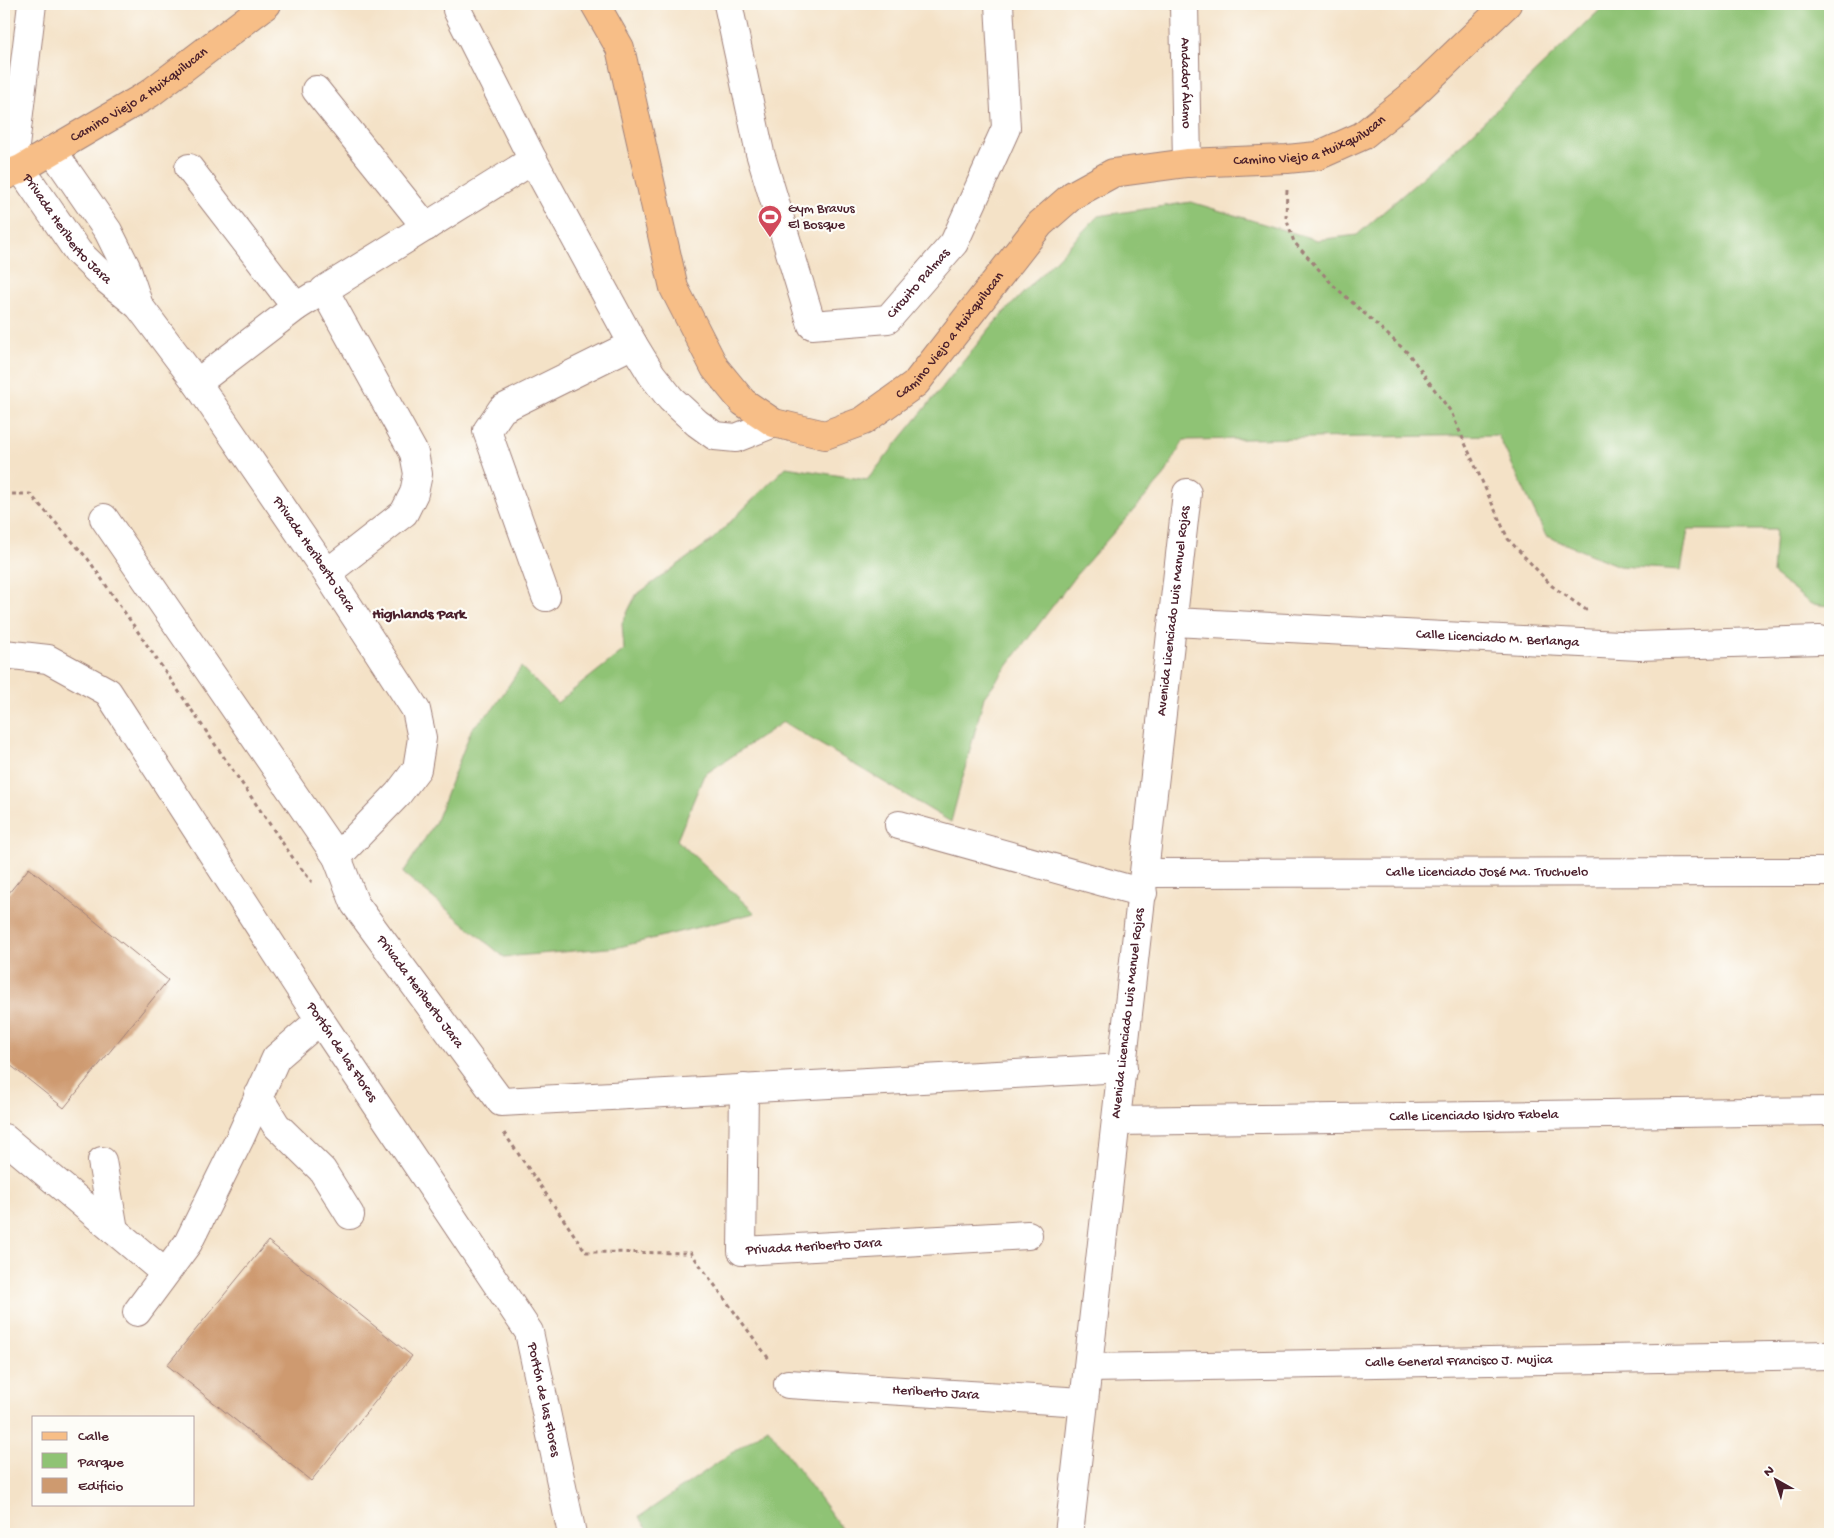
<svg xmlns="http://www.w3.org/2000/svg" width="1834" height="1538" font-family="'Gochi Hand',sans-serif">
  <rect width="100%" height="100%" fill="#fdfcf7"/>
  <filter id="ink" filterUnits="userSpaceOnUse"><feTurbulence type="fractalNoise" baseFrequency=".02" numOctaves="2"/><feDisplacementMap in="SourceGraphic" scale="10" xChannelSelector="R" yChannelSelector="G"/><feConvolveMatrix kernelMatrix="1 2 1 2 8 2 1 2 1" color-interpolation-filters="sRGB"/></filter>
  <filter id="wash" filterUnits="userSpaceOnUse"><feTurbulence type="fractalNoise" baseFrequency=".0096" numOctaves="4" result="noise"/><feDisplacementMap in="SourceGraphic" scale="20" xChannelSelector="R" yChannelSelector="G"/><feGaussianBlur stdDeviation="1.12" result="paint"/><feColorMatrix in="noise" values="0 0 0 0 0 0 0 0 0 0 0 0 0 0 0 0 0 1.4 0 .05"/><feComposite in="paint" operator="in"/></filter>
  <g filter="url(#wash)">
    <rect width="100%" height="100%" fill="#f4e2c7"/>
    <path fill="#8fc374" stroke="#6c7150" d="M1606 4H1830V606L1811 604 1773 574 1776 530H1688L1681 570 1619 566 1546 536 1498 435 1184 440 1164 476 1076 575 984 697 951 822 783 722 704 775 677 840 755 913 619 947 504 957 403 873 435 823 472 728 493 709 521 667 557 703 624 650 622 623 636 595 712 540 786 467 867 480 996 321 1098 216 1191 202 1317 240 1357 235 1461 144Z
      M768 1428 846 1534H652L639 1517Z"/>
    <g id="blocks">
      <path fill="#ce9a6f" d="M29 868 168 980 64 1108 4 1060V899Z
        M268 1241 412 1356 311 1481 167 1365Z"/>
    </g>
  </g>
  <g filter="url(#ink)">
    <use href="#blocks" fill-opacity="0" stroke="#9f8079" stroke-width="1"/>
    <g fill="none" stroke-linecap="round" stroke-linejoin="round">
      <defs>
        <g id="minor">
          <path id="s1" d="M728 4 760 153 812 325 888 319 954 243 1006 128 999 4"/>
          <path id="s2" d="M1184 4 1187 163"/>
          <path d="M457 10 533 160"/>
          <path d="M316 90 426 227"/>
          <path d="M52 150 108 231 126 267 139 306"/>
          <path d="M189 168 296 307"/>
          <path id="s3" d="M21 169 78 252 107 280 139 306 197 383 327 573 416 710 422 738 417 769 398 794 337 857 355 904 501 1102 1123 1068"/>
          <path d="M12 171 32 4"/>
          <path d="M197 383 296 307 312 297"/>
          <path d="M104 518 337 857"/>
          <path d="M327 573 404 513 414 493 418 474 414 453 324 290 533 160 633 344 652 375 671 399 697 423 715 436 736 438 774 423"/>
          <path d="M546 597 487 431 502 409 633 344"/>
          <path id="s4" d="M1174 622 1639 646 1820 640"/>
          <path id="s5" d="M4 654 48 659 108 692 320 1020 529 1332 572 1534"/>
          <path d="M899 825 1143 893"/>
          <path id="s6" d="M1145 873 1830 872"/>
          <path id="s7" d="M744 1088 742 1251 1028 1235"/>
          <path d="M258 1096 276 1125 322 1170 350 1215"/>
          <path id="s8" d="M1116 1121 1830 1111"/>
          <path d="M4 1138 165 1273"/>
          <path d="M102 1161 114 1230"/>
          <path d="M137 1312 188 1243 240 1138 276 1058 320 1020"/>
          <path id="s9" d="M1088 1368 1830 1355"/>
          <path id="s10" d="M788 1384 1083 1402"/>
          <path id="s11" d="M1069 1534 1187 493"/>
        </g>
        <g id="major">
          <path id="s12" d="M595 4 620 48 674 288 715 368 743 402 774 423 825 435 863 421 916 383 1040 224 1073 195 1113 173 1187 163 1287 159 1317 156 1362 136 1409 98 1507 4"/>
          <path id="s13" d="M4 176 21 169 149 94 267 4"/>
        </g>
      </defs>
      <use href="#minor" stroke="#9f8079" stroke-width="30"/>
      <use href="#major" stroke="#9f8079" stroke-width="30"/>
      <path stroke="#9f8079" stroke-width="3" stroke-dasharray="4 4" stroke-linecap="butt" d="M1287 190 1286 218 1294 242 1333 285 1408 353 1451 412 1508 539 1552 586 1589 612
        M4 494H30L88 559 293 858 312 882
        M504 1133 586 1252 691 1253 769 1359"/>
      <use href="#minor" stroke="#fff" stroke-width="28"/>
      <use href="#major" stroke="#f7be87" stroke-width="28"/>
    </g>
  </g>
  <defs>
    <symbol id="stadium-pin" viewBox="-11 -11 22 30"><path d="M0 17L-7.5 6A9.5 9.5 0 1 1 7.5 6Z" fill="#d1495b" stroke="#fdfcf7"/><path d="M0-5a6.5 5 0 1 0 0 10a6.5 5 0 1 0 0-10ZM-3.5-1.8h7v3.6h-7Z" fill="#fff"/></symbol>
  </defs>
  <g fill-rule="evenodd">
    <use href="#stadium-pin" x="756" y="203" width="28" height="38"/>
  </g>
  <g text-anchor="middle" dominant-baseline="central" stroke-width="4.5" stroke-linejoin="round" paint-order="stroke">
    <g font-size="14" fill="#4a1f2b" stroke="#fdfcf7">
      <text stroke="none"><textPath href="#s2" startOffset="79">Andador Álamo</textPath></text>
      <text stroke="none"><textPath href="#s13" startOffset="158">Camino Viejo a Huixquilucan</textPath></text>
      <text stroke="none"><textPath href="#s12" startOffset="1119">Camino Viejo a Huixquilucan</textPath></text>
      <text stroke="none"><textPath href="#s3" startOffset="76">Privada Heriberto Jara</textPath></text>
      <text stroke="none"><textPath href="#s1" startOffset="455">Circuito Palmas</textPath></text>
      <text stroke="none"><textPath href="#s12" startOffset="684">Camino Viejo a Huixquilucan</textPath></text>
      <text stroke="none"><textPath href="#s3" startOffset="486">Privada Heriberto Jara</textPath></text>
      <text stroke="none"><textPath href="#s11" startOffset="929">Avenida Licenciado Luis Manuel Rojas</textPath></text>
      <text stroke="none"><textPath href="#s4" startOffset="324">Calle Licenciado M. Berlanga</textPath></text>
      <text stroke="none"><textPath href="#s6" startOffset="342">Calle Licenciado José Ma. Truchuelo</textPath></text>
      <text stroke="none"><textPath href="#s3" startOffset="1011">Privada Heriberto Jara</textPath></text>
      <text stroke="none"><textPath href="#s11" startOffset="524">Avenida Licenciado Luis Manuel Rojas</textPath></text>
      <text stroke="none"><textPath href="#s5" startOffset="542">Portón de las Flores</textPath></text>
      <text stroke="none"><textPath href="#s8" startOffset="358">Calle Licenciado Isidro Fabela</textPath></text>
      <text stroke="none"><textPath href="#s7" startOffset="235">Privada Heriberto Jara</textPath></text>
      <text stroke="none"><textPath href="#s9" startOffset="371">Calle General Francisco J. Mujica</textPath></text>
      <text stroke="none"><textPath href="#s10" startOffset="148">Heriberto Jara</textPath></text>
      <text stroke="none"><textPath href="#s5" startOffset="948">Portón de las Flores</textPath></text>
    </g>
    <g font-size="14" fill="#4a1f2b" stroke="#fdfcf7" text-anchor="start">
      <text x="788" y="209">Gym Bravus<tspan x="788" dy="16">El Bosque</tspan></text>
    </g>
    <g font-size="15" font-weight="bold" fill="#4a1f2b" stroke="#fdfcf7">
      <text x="419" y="615">Highlands Park</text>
    </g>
  </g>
  <rect width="1834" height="1538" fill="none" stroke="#fdfcf7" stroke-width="20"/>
  <rect x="32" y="1416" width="162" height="90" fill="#fdfcf7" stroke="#b5a4a5"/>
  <rect x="42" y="1432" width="25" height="8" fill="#f7be87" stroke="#b5a4a5"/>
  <text x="78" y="1440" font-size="15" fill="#4a1f2b">Calle</text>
  <rect x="42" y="1453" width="25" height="15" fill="#8fc374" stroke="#b5a4a5"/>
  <text x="78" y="1466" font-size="15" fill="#4a1f2b">Parque</text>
  <rect x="42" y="1478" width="25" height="15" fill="#ce9a6f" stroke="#b5a4a5"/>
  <text x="78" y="1490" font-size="15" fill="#4a1f2b">Edificio</text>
  <g transform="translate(1776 1480) rotate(321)" stroke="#fdfcf7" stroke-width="4" paint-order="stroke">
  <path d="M0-4L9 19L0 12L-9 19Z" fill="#4a1f2b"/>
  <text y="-8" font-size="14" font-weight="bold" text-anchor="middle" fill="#4a1f2b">N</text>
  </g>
</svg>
